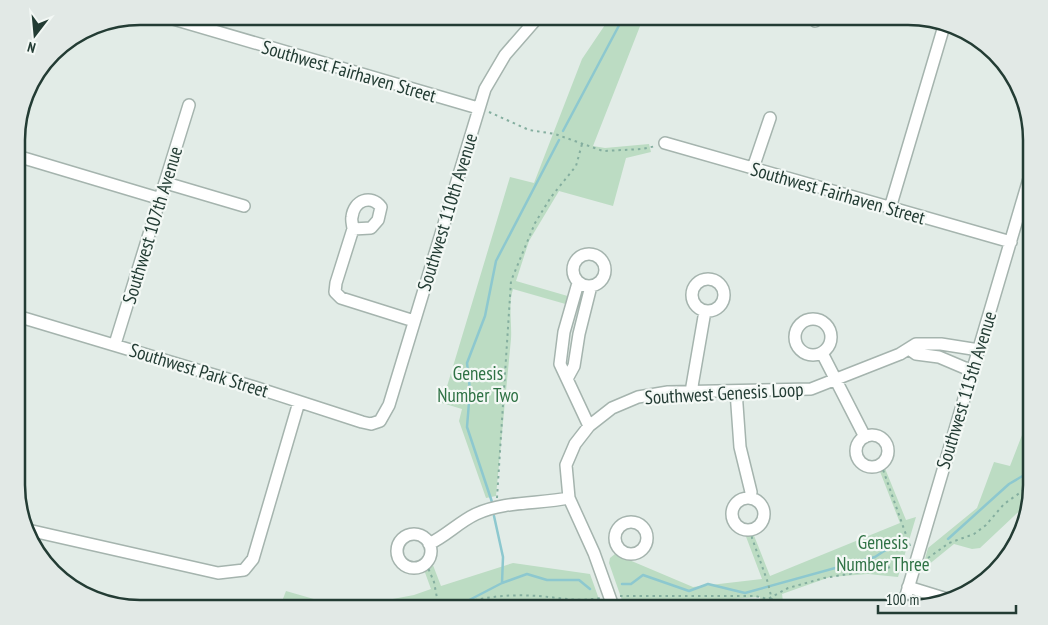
<svg xmlns="http://www.w3.org/2000/svg" width="1048" height="625" font-family="'PT Sans Narrow',sans-serif">
  <rect width="100%" height="100%" fill="#e2ece7"/>
  <path fill="#bcdcc3" d="M611 16H644L593 146 605 148 649 144 651 152 626 158 613 206 559 191 529 241 516 281 571 297 569 305 513 289C508 304 512 323 511 339 506 391 501 443 496 496L486 498 459 421 462 409 442 403 510 177 534 183 582 59Z
    M1031 412V493L1029 502 980 548 972 549 954 544 922 570 928 548 977 508 994 462 1010 466Z
    M884 466 906 520 916 517 898 577 868 574 830 577 782 594 784 609H762L760 597 624 606 609 563 610 558 615 554 693 587 762 579 745 534 753 533 770 576 900 523 879 469Z
    M431 560 441 586 513 563 590 574 600 602 582 609H279L286 591 345 608 414 595 431 589 423 567Z"/>
  <g fill="none" stroke-linecap="round" stroke-linejoin="round">
    <path stroke="#8dc8cf" stroke-width="2.5" d="M563 131 624 16
      M492 502 467 427 470 390 467 363 485 316 496 261 559 140
      M494 516 503 557 502 583
      M948 539 1009 484 1031 471
      M622 584H631L643 575 689 591 708 584 745 593 875 557 884 551 903 543
      M452 609 502 583 527 574 547 580H579L590 589"/>
    <defs>
      <path id="minor" d="M163 16 478 108
        M814 16 815 21
        M665 143 1011 242
        M17 156 161 199
        M753 168 770 118
        M166 183 244 206
        M890 208 944 26
        M353 229C353 226 351 220 352 217 354 200 371 194 381 207L378 220 371 228 353 229 336 283 335 292 341 298 414 321
        M573 270a16 16 0 1 1 32 0a16 16 0 1 1-32 0Z
        M692 295a16 16 0 1 1 32 0a16 16 0 1 1-32 0Z
        M578 283 564 332 560 364 589 426
        M17 316 254 387 362 422 371 424 380 421 389 405 485 89 505 55 539 16
        M795 337a18 18 0 1 1 36 0a18 18 0 1 1-36 0Z
        M115 344 189 105
        M909 349 916 354 939 357 972 371
        M822 353 865 437
        M568 377 574 366 579 334 591 286
        M736 391 740 447 751 492 750 498
        M691 392 705 311
        M856 451a16 16 0 1 1 32 0a16 16 0 1 1-32 0Z
        M732 514a16 16 0 1 1 32 0a16 16 0 1 1-32 0Z
        M615 538a16 16 0 1 1 32 0a16 16 0 1 1-32 0Z
        M28 530 218 573 244 570 253 559 299 402
        M397 551a17 17 0 1 1 34 0a17 17 0 1 1-34 0Z
        M429 544C446 536 459 522 476 514 504 501 539 504 569 498
        M908 587 947 599
        M614 609 594 553 569 498 566 465 575 444 589 426 612 408 638 397 668 392 811 389 900 354 916 344H941L979 350
        M902 609 1031 172"/>
    </defs>
    <use href="#minor" stroke="#a5b4ae" stroke-width="14"/>
    <path stroke="#84ae9f" stroke-width="2" stroke-dasharray="2.5 4" stroke-linecap="butt" d="M489 112 529 130 555 134 603 151 642 149 656 146
      M881 464 910 546
      M497 498 511 281 535 223 551 197 576 166 582 144
      M751 530 752 538 768 583 774 609
      M928 558 949 543 974 534 986 525 1004 504 1031 485
      M426 563 434 582 439 609
      M620 596H755L768 599 788 588 824 578 904 565
      M450 609C477 596 510 594 539 596 563 598 576 602 601 598"/>
    <use href="#minor" stroke="#fff" stroke-width="11"/>
  </g>
  <g text-anchor="middle" dominant-baseline="central" stroke-width="4.5" stroke-linejoin="round" paint-order="stroke">
    <g font-size="19" fill="#233c34" stroke="#f3f8f5">
      <text transform="translate(349 71) rotate(16)">Southwest Fairhaven Street</text>
      <text transform="translate(838 193) rotate(16)">Southwest Fairhaven Street</text>
      <text transform="translate(447 212) rotate(-73)">Southwest 110th Avenue</text>
      <text transform="translate(152 225) rotate(-73)">Southwest 107th Avenue</text>
      <text transform="translate(199 370) rotate(17)">Southwest Park Street</text>
      <text transform="translate(966 390) rotate(-73)">Southwest 115th Avenue</text>
      <text transform="translate(724 393) rotate(-3)">Southwest Genesis Loop</text>
    </g>
    <g font-size="19" fill="#2f7245" stroke="#f3f8f5">
      <text x="478" y="373">Genesis<tspan x="478" dy="22">Number Two</tspan></text>
      <text x="883" y="542">Genesis<tspan x="883" dy="22">Number Three</tspan></text>
    </g>
  </g>
  <path d="M0 0H1048V625H0ZM140 25H908A115 115 0 0 1 1023 140V485A115 115 0 0 1 908 600H140A115 115 0 0 1 25 485V140A115 115 0 0 1 140 25Z" fill="#e2e9e6" fill-rule="evenodd"/>
  <path fill="none" stroke="#233c34" stroke-width="2.5" d="M140 25H908A115 115 0 0 1 1023 140V485A115 115 0 0 1 908 600H140A115 115 0 0 1 25 485V140A115 115 0 0 1 140 25Z"/>
  <g transform="translate(35 35) rotate(196)" stroke="#f3f8f5" stroke-width="4" paint-order="stroke">
  <path d="M0-4L9 19L0 12L-9 19Z" fill="#233c34"/>
  <text y="-8" font-size="14" font-weight="bold" text-anchor="middle" fill="#233c34">N</text>
  </g>
  <path d="M878 605v8h138v-8" fill="none" stroke="#233c34" stroke-width="2.5"/>
  <text x="886" y="605" font-size="15" fill="#233c34" stroke="#f3f8f5" stroke-width="4" paint-order="stroke">100 m</text>
</svg>
